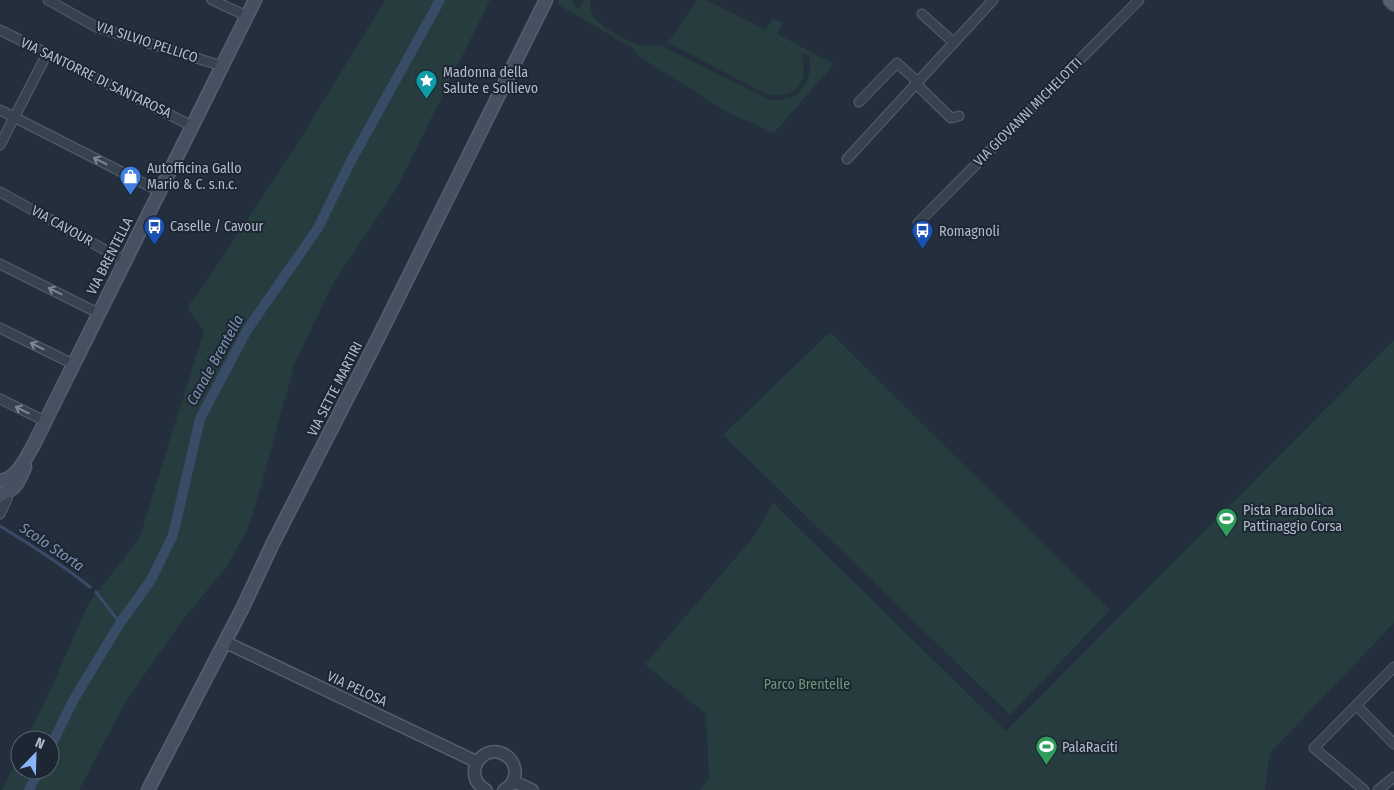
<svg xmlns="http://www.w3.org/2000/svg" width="1394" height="790" font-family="'Fira Sans Condensed',sans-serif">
  <rect width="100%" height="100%" fill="#242f3e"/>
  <path fill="#263c3f" d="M385 0H490L395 191 334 282 295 362 261 486 247 531 226 567 182 621 126 701 79 790H2L20 753V770H50V740H26L55 680 88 604 139 539 204 331 187 307 204 285 298 143Z
    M559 0H574L573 4 579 9 584 0H590C590 5 590 11 593 16 599 26 628 42 640 45 646 47 654 45 660 45L768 99C776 100 784 100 792 97 807 89 814 71 808 55L801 53C810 81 797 100 766 94L667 42 673 36 697 0H706L766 30 773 18 782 23 777 34 834 64 774 133 727 112 637 55 634 49 557 4Z
    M830 332 1110 610 1010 715 723 435Z
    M1394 340V623L1270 753 1265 790H700L709 778 706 714 645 664 754 536 773 503 1006 731Z"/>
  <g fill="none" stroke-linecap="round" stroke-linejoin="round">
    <path stroke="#394c67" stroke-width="3" d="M0 526C33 546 60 563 90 587
      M96 592 120 623"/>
    <path stroke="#394c67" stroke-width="10" d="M50 748 74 699 120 623 151 580 173 535 200 419 247 330 318 228 352 159 440 0
      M29 790 39 770"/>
    <defs>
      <path id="minor" d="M48 0 96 27 222 66
        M212 0 247 16
        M922 14 954 43
        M0 30 192 126
        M916 84 951 118 959 116
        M859 102 897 63 918 82
        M0 110 159 191
        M0 145 47 54
        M847 159 993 0
        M0 192 125 261
        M918 223 1139 0
        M0 264 98 313
        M0 328 73 364
        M0 399 45 421
        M0 514 7 499 8 489
        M1357 706 1394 744
        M1364 790 1314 748 1394 667
        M1378 790 1394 777"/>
      <path id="tertiary" d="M225 642 477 762
        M513 781 532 790
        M486 790C459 775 485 738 508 757 512 760 514 765 515 770 516 779 511 786 504 790"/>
      <path id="secondary" d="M0 481C17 479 25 459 33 446L255 0
        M0 495C16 490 19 481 25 467
        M148 790 243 607 273 543 375 344 546 0"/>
      <path id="primary" d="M1390 0 1394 4"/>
    </defs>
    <use href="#minor" stroke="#565f6c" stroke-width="11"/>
    <use href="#tertiary" stroke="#565f6c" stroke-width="14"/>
    <use href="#secondary" stroke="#565f6c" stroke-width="15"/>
    <use href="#primary" stroke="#414a57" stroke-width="16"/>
    <use href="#minor" stroke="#38414e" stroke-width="9"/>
    <use href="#tertiary" stroke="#38414e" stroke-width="11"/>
    <use href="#secondary" stroke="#465061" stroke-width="12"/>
    <use href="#primary" stroke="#56606e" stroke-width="14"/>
  </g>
  <defs><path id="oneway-shaft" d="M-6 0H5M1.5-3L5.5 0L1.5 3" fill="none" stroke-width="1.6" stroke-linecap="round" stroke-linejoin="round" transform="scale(1.25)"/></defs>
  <g stroke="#7c8592">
    <use href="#oneway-shaft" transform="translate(100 161) rotate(-153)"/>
    <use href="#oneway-shaft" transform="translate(55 291) rotate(-154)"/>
    <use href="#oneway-shaft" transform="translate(37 346) rotate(-154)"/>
    <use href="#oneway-shaft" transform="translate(22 410) rotate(-154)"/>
  </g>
  <defs>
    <symbol id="sight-pin" viewBox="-11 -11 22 30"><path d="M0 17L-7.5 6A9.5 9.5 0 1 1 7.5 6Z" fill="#0f9aa8" stroke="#1d2633"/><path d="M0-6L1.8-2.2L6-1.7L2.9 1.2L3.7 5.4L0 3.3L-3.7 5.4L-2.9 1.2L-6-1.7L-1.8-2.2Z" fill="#fff"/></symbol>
    <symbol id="shop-pin" viewBox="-11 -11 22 30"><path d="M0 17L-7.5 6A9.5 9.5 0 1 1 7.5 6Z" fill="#3f7fe0" stroke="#1d2633"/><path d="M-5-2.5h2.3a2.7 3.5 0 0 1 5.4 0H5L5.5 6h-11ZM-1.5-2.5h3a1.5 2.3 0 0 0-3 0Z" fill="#fff"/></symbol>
    <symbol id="bus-pin" viewBox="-11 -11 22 30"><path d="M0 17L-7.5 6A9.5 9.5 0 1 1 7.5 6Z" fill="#1a4fb4" stroke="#1d2633"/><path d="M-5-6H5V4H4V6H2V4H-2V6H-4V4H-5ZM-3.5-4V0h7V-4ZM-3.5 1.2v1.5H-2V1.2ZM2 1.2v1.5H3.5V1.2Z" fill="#fff"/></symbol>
    <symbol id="stadium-pin" viewBox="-11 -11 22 30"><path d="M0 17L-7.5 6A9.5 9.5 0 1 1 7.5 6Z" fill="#2e9e5b" stroke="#1d2633"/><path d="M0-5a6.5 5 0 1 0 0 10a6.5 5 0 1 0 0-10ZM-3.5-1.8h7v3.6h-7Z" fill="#fff"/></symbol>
  </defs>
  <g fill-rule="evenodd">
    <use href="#sight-pin" x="414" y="68" width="25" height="34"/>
    <use href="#shop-pin" x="118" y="164" width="25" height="34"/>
    <use href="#bus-pin" x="142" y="214" width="25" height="34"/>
    <use href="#bus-pin" x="910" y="218" width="25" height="34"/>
    <use href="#stadium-pin" x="1214" y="506" width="25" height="34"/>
    <use href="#stadium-pin" x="1034" y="734" width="25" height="34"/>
  </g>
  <g text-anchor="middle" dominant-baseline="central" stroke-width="4" stroke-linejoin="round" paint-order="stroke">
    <g font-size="14" fill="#b4bcc9" stroke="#1d2633">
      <text transform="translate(147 42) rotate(18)">VIA SILVIO PELLICO</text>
      <text transform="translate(96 78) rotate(26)">VIA SANTORRE DI SANTAROSA</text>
      <text transform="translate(1028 112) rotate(-45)">VIA GIOVANNI MICHELOTTI</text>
      <text transform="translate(62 226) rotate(29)">VIA CAVOUR</text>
      <text transform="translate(110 256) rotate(-63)">VIA BRENTELLA</text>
      <text transform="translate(335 389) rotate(-63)">VIA SETTE MARTIRI</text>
      <text transform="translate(357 689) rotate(25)">VIA PELOSA</text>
    </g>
    <g font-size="14" fill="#b4bcc9" stroke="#1d2633" text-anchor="start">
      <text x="443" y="72">Madonna della<tspan x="443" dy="16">Salute e Sollievo</tspan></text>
      <text x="147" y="168">Autofficina Gallo<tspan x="147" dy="16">Mario &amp; C. s.n.c.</tspan></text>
      <text x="170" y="226">Caselle / Cavour</text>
      <text x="939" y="231">Romagnoli</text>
      <text x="1243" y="510">Pista Parabolica<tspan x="1243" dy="16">Pattinaggio Corsa</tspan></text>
      <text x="1062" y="747">PalaRaciti</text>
    </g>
    <g font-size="14" fill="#6b9a76" stroke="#1d2633">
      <text x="807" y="684">Parco Brentelle</text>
    </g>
    <g font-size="15" font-style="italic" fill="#7c92b1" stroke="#1d2633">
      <text transform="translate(215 360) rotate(-61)">Canale Brentella</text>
      <text transform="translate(52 547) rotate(34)">Scolo Storta</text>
    </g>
  </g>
  <g transform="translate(35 755) rotate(23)"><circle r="24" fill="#1d2633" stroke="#59626f"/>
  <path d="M0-4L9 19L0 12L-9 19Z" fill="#8ab4f8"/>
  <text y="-8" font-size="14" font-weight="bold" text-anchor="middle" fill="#b4bcc9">N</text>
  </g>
</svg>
